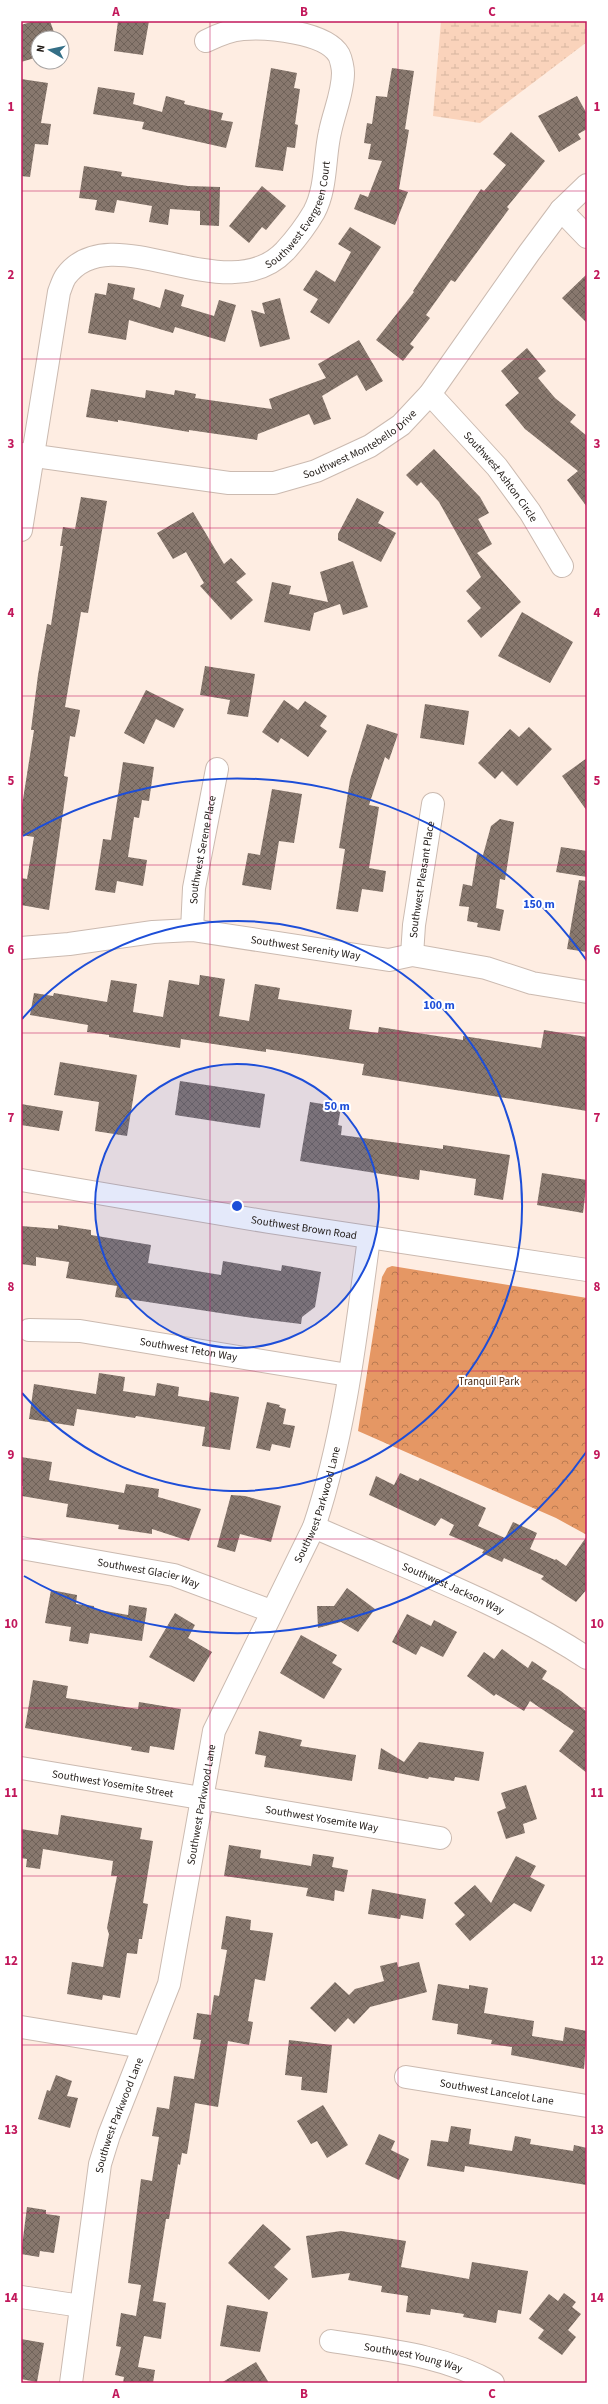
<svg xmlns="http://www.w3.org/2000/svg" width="608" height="2404" font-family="'Source Sans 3',sans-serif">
  <defs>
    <pattern id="forest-crowns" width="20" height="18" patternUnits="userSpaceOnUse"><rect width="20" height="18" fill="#e59764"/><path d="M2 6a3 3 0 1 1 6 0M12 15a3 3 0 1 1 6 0" fill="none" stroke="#b97a51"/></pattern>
    <pattern id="wetland-marsh" width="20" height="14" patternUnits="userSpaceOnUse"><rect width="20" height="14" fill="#fad3bb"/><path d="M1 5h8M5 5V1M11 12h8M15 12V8" fill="none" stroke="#d6b5a0"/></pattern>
    <pattern id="building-cross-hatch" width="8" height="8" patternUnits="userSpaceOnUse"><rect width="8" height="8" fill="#88786e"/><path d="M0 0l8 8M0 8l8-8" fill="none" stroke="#6f6259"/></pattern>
  </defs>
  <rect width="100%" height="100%" fill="#feede2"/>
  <path fill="url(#forest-crowns)" d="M392 1266 587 1298V1535L556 1518 358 1431 382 1277 387 1268Z"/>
  <path fill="url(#wetland-marsh)" d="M441 21H587V42L480 123 433 116Z"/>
  <path fill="url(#building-cross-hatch)" d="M34 21H50L56 38H38V57L21 62V25Z
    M118 21H149L143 55 114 51Z
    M271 68 297 73 294 88 300 89 295 124 298 125 295 148 287 147 283 171 255 167Z
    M392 68 414 71 405 129 409 130 399 189 408 192 395 225 354 209 360 194 368 197 382 161 368 159 371 144 364 143 367 123 372 124 376 96 387 97Z
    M21 79 48 83 41 123 51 124 48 145 35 144 30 177 21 176Z
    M98 87 135 93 133 104 162 112 166 96 185 101 184 104 223 113 221 120 233 122 226 148 142 129 144 122 93 114Z
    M577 96 587 114V129L578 134 581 139 559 152 538 116Z
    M511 132 545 161 507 207 509 209 455 282 451 280 426 315 430 318 410 344 414 347 403 361 376 340 414 292 413 291 481 189 484 191 506 165 493 154Z
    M84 166 122 172 121 176 188 186 220 187 219 226 200 225V211L170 209 168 225 149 222 152 206 117 200 114 213 95 210 97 200 79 198Z
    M262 186 286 206 266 230 262 227 249 243 229 226Z
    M350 227 381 247 329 324 310 312 318 299 303 290 316 270 335 282 351 252 338 244Z
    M587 274V323L562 298Z
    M108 283 135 288 133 299 160 308 165 289 184 295 181 306 214 316 219 300 236 305 225 342 175 327 173 333 129 320 126 340 88 333 95 293 106 295Z
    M280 298 290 339 260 347 251 310 265 314 262 303Z
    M359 340 383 381 366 391 357 375 322 396 331 419 314 425 309 414 258 434 257 440 189 430V432L118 420V422L86 417 91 389 145 398 146 390 174 395 175 390 196 394 195 398 272 409 269 399 326 378 318 364Z
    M527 348 546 371 538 378 555 398 576 415 570 422 587 436V507L567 480 578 471 525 429 505 405 519 393 501 371Z
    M434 449 480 497 489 513 478 519 492 544 477 553 521 602 481 638 467 621 481 608 466 591 481 577 439 502 421 482 417 486 406 475Z
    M81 497 107 501 88 613 81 612 65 707 80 710 75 737 70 736 64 776 68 777 49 910 21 905V878L27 879 34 837 21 835V812L34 730H31L38 675 47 624 51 625 63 546H60L63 527 75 529Z
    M357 498 384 512 378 523 396 533 381 562 338 540V534Z
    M193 512 224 564 231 558 246 574 236 582 253 600 231 620 200 586 204 583 186 552 173 559 157 533Z
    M353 561 368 607 343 615 340 604 314 613 310 631 264 622 272 582 291 586 289 594 328 602 320 572Z
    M522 612 573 642 550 683 498 656Z
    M205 666 255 674 248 717 227 714 230 700 200 695Z
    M146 690 184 709 174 728 156 719 144 744 124 733Z
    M284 700 298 710 305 701 327 716 320 726 327 731 308 757 281 738 278 743 262 732Z
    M425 704 469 711 464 745 420 738Z
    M367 724 398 734 389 760 385 757 369 805 379 807 369 868 386 871 383 892 362 889 358 912 336 909 345 849 339 848 350 780Z
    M529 727 552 749 517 786 502 771 495 779 478 763 510 729 519 737Z
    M587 758V811L562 776Z
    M123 762 154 767 149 801 142 800 139 818 134 817 128 857 147 860 143 886 117 881 115 893 95 890 103 839 111 840Z
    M272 789 302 794 294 843 279 841 271 890 242 885 248 853 260 855Z
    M500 819 514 822 505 880 500 879 496 908 504 910 500 931 477 927 478 923 467 921 469 907 459 906 463 884 472 886 477 854 483 855 491 826Z
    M561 847 587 851V877L556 872Z
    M579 880 587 881V952L567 949Z
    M200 975 225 979 219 1016 249 1021 255 984 280 988 278 999 352 1010 349 1029 378 1033 379 1027 463 1040V1036L541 1048 544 1030 587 1037V1111L362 1075 364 1064 266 1049V1052L181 1039 180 1048 109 1037V1035L87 1032 88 1025 30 1015 34 993 53 996 54 993 107 1002 111 980 137 984 133 1012 163 1017 169 980 199 985Z
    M60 1062 137 1075 127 1136 95 1131 99 1102 54 1095Z
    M180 1081 265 1094 260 1128 175 1115Z
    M310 1102 341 1107 338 1125 342 1126 341 1135 443 1149V1145L510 1155 503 1200 474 1195 476 1179 420 1170 419 1180 300 1161Z
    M21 1104 63 1111 59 1131 21 1125Z
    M542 1173 587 1180 583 1213 537 1205Z
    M58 1225 91 1230V1235L151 1245 148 1263 221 1275 223 1261 281 1271 282 1265 321 1272 315 1307 302 1317 301 1324 260 1319 115 1297 117 1286 66 1278 69 1262 36 1257V1266L21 1264V1226L58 1229Z
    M99 1373 125 1377 123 1391 155 1396 157 1383 179 1387 178 1396 209 1401 210 1392 239 1397 230 1450 202 1446 205 1427 136 1416 135 1418 77 1409 74 1426 29 1419 34 1384 96 1394Z
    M267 1402 280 1405 279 1407 286 1409 283 1424 295 1426 290 1448 272 1444 270 1451 256 1448Z
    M21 1457 52 1462 49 1480 124 1493 126 1484 159 1489 158 1497 201 1509 189 1541 152 1529V1534L118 1529 119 1525 66 1517 68 1504 22 1496 23 1486H21Z
    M400 1473 418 1481 420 1478 486 1508 478 1526 505 1538 513 1522 537 1533 530 1549 555 1560 556 1559 566 1566 587 1536V1589L576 1602 541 1579 544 1576 504 1558 502 1562 482 1553 484 1550 449 1535 454 1525 441 1518 435 1526 369 1495 376 1476 394 1485Z
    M231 1495 245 1496 281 1506 271 1542 240 1534 235 1552 217 1547Z
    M347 1588 375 1609 358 1632 341 1622 318 1628 317 1606H334Z
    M51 1590 77 1595 76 1604 94 1606V1609L128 1615 129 1605 147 1608 142 1641 90 1633 88 1644 69 1641 71 1627 45 1623Z
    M175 1613 195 1625 188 1638 212 1652 194 1682 149 1657Z
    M407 1614 431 1626 434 1620 457 1632 443 1657 421 1646 416 1655 392 1642Z
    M301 1635 337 1655 332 1663 342 1669 324 1699 280 1673Z
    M502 1649 528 1668 532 1661 547 1671 542 1679 561 1691 587 1712V1773L559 1751 574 1731 530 1701 524 1711 496 1694 494 1696 467 1676 484 1652 494 1659Z
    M33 1680 68 1686 66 1698 138 1709 139 1702 181 1709 174 1750 150 1746 149 1753 131 1750 132 1747 25 1728Z
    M259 1731 302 1740 300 1746 356 1755 352 1781 264 1767 266 1756 255 1754Z
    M419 1742 484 1752 479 1781 455 1777 454 1781 429 1777 428 1779 378 1769 381 1748 404 1762Z
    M526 1785 537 1819 523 1824 525 1833 506 1839 497 1812 506 1808 501 1793Z
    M61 1815 142 1828 140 1839 153 1841 143 1903 148 1904 142 1939H139L137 1954 127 1953 120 1998 103 1995 102 2000 67 1994 72 1962 103 1967 109 1934 107 1928 117 1876H111L113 1861 43 1849 40 1869 26 1867 27 1859 21 1858V1829L58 1835Z
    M229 1845 261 1850 260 1858 311 1866 313 1854 334 1857 332 1867 348 1870 344 1892 335 1890 334 1901 306 1896 308 1888 224 1876Z
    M516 1856 536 1866 530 1877 545 1885 531 1912 514 1903 470 1941 455 1924 465 1915 454 1903 475 1885 491 1903Z
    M372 1889 426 1899 423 1919 401 1915 400 1919 368 1914Z
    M226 1916 251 1920 250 1930 273 1933 265 1981 255 1979 248 2021 253 2022 249 2045 228 2041 218 2107 195 2103 187 2154 182 2153 180 2165 178 2164 169 2219H166L153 2301 166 2303 161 2339 144 2336 138 2367 155 2370 153 2383H123L124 2377 115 2375 121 2347 116 2346 121 2313 136 2316 141 2285 128 2283 141 2179 152 2181 159 2137 152 2136 157 2107 169 2109 174 2076 194 2079 201 2040 193 2039 197 2013 211 2015 214 1995 219 1996 227 1950 221 1949Z
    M397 1962 398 1967 419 1962 427 1992 370 2007 354 2024 348 2018 335 2032 310 2008 335 1982 349 1995 355 1989 384 1981 380 1966Z
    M438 1984 469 1989V1985L488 1988 484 2013 534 2021 532 2036 563 2041 565 2027 587 2031 584 2069 511 2055 512 2047 491 2044 492 2040 457 2034 458 2024 432 2020Z
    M289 2040 332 2045 327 2093 301 2090 302 2077 285 2075Z
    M56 2075 72 2081 67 2096 78 2098 70 2128 38 2119 47 2090 50 2091Z
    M323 2105 348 2145 327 2158 317 2141 311 2144 297 2121Z
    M451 2126 471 2129 469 2144 512 2151 515 2136 531 2139 530 2144 573 2151 574 2145 587 2148V2185L465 2166 464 2172 427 2166 431 2140 448 2142Z
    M379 2134 395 2141 391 2150 409 2159 399 2180 365 2164Z
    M27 2207 46 2210V2214L60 2216 54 2253 40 2251 39 2257 21 2254Z
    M263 2224 291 2249 274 2267 288 2279 269 2300 228 2263Z
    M341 2231 406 2241 401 2267 469 2279 472 2262 528 2271 521 2314 498 2310 496 2323 463 2317 464 2314 431 2309 430 2315 406 2312 408 2296 381 2292 382 2286 348 2280 350 2273 312 2278 306 2236Z
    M564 2293 576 2302 572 2307 581 2314 568 2330 576 2337 562 2355 538 2338 544 2330 529 2319 549 2294 558 2301Z
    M227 2305 268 2312 260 2352 220 2346Z
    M21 2339 44 2343 37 2382 21 2379Z
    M256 2362 269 2383H221Z"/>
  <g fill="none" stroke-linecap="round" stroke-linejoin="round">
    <defs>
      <g id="minor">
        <path d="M561 210 587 237"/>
        <path id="s1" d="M430 394 497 467 530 512 562 566"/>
        <path id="s2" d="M21 454 229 483H274L316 471 370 446 401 425 430 394 529 253 561 210 587 185"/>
        <path id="s3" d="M21 530 59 292C61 287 63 280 66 276 112 214 226 313 285 251 295 240 307 224 314 212 327 188 324 157 330 132 334 112 343 93 343 73 343 68 341 59 339 55 326 32 267 27 243 29 230 30 218 35 206 41"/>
        <path id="s4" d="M192 930 194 888 217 769"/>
        <path id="s5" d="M21 948 69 944 153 932 192 930 389 960 412 955 486 968 532 983 587 992"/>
        <path id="s6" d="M412 955 414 925 433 804"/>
        <path id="s7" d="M21 1180 269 1222 587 1270"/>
        <path id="s8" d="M29 1330 80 1331 348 1375"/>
        <path id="s9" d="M314 1527C406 1568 503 1603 587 1658"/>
        <path id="s10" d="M21 1548 174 1575 271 1611"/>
        <path id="s11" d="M21 1768 440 1838"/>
        <path d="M21 2027 143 2047"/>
        <path id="s12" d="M406 2077 587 2106"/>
        <path d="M21 2297 81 2306"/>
        <path id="s13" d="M331 2341C387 2350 443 2355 493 2383"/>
        <path id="s14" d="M71 2383 100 2164 109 2135 169 1984 214 1731 314 1527C345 1434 356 1334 369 1238"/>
      </g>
    </defs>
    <use href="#minor" stroke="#cbbab0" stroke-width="24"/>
    <use href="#minor" stroke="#fff" stroke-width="22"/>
  </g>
  <path fill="none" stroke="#c2185b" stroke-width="1" stroke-opacity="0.55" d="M210 21V2383M398 21V2383M21 191H587M21 359H587M21 528H587M21 696H587M21 865H587M21 1033H587M21 1202H587M21 1371H587M21 1539H587M21 1708H587M21 1876H587M21 2045H587M21 2213H587"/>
  <circle cx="237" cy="1206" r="142" fill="#1d4ed8" fill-opacity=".12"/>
  <g fill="none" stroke="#1d4ed8" stroke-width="2">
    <circle cx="237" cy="1206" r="142"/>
    <path d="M22 1019A285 285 0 1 1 22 1393"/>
    <path d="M587 1451A427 427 0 0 1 24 1576M23 836A427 427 0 0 1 587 961"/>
  </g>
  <g text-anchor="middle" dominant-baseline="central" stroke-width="4" stroke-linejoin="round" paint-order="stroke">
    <g font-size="11" fill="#201a16" stroke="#fff">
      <text stroke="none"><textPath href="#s3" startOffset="530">Southwest Evergreen Court</textPath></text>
      <text stroke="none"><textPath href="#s2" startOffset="350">Southwest Montebello Drive</textPath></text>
      <text stroke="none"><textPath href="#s1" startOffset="109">Southwest Ashton Circle</textPath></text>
      <text stroke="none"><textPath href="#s4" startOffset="81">Southwest Serene Place</textPath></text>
      <text stroke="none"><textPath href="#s6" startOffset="76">Southwest Pleasant Place</textPath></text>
      <text stroke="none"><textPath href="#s5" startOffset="287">Southwest Serenity Way</textPath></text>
      <text stroke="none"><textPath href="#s7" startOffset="287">Southwest Brown Road</textPath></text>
      <text stroke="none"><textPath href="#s8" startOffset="161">Southwest Teton Way</textPath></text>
      <text stroke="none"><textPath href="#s14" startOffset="920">Southwest Parkwood Lane</textPath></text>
      <text stroke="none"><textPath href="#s10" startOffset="130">Southwest Glacier Way</textPath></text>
      <text stroke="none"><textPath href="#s9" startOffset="152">Southwest Jackson Way</textPath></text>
      <text stroke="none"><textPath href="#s11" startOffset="93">Southwest Yosemite Street</textPath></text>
      <text stroke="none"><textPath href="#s14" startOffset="596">Southwest Parkwood Lane</textPath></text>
      <text stroke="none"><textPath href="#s11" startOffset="305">Southwest Yosemite Way</textPath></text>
      <text stroke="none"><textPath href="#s12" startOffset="92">Southwest Lancelot Lane</textPath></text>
      <text stroke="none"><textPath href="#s14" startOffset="273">Southwest Parkwood Lane</textPath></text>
      <text stroke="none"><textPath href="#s13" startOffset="84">Southwest Young Way</textPath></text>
    </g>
    <g font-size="11" fill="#492913" stroke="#fff">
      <text x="489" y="1381">Tranquil Park</text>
    </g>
  </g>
  <circle cx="237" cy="1206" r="6" fill="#1d4ed8" stroke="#fff" stroke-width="2"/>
  <g font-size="12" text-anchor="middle" font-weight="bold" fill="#1d4ed8" stroke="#fff" stroke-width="4" stroke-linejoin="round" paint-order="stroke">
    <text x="539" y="908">150 m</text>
    <text x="439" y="1009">100 m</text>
    <text x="337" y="1110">50 m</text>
  </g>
  <rect width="608" height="2404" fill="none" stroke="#ffffff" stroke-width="44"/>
  <g transform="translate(50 50) rotate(279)"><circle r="19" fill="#ffffff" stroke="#a6a3a2"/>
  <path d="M0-3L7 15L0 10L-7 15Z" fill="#346f87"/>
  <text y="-6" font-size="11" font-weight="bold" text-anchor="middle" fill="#201a16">N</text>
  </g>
  <rect x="22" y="22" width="564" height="2360" fill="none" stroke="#c2185b" stroke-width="1.5"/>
  <g font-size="13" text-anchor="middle" font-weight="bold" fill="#c2185b">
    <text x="116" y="16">A</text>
    <text x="304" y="16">B</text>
    <text x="492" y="16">C</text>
    <text x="11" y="111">1</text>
    <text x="597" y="111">1</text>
    <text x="11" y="279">2</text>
    <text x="597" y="279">2</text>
    <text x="11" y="448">3</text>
    <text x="597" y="448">3</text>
    <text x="11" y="617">4</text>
    <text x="597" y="617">4</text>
    <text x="11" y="785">5</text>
    <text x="597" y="785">5</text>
    <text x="11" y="954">6</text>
    <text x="597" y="954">6</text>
    <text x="11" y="1122">7</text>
    <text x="597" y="1122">7</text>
    <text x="11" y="1291">8</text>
    <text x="597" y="1291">8</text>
    <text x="11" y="1459">9</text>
    <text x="597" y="1459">9</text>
    <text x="11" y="1628">10</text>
    <text x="597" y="1628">10</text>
    <text x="11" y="1797">11</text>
    <text x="597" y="1797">11</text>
    <text x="11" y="1965">12</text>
    <text x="597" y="1965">12</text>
    <text x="11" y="2134">13</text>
    <text x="597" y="2134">13</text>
    <text x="11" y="2302">14</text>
    <text x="597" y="2302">14</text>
    <text x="116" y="2398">A</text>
    <text x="304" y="2398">B</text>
    <text x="492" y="2398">C</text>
  </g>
</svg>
